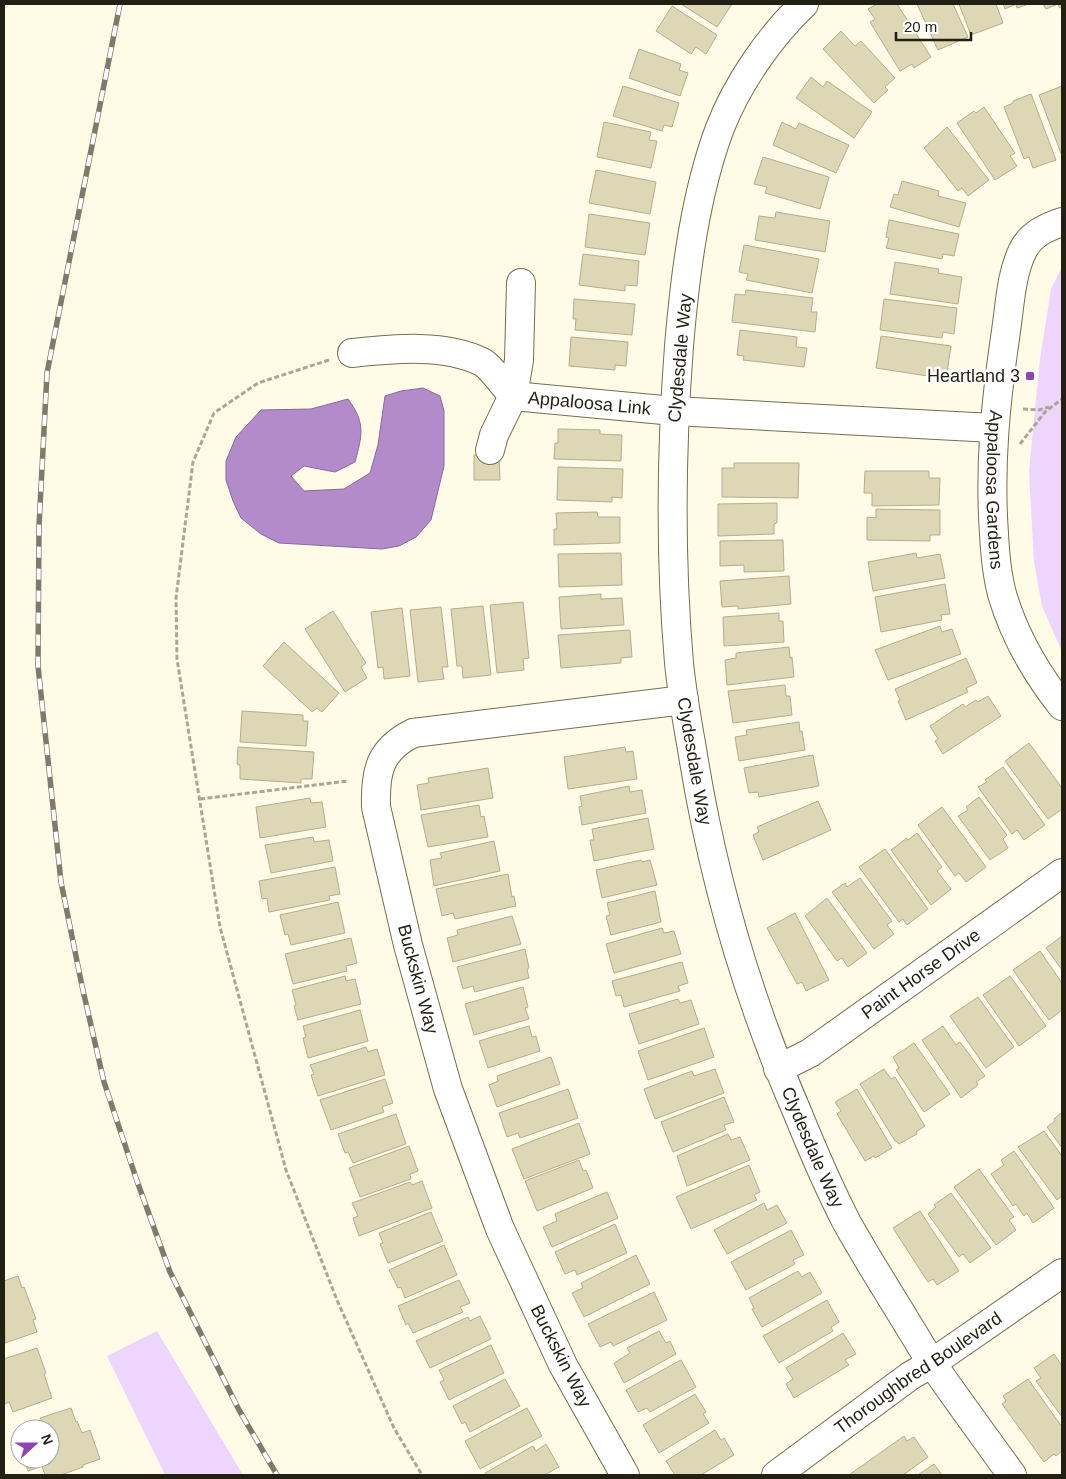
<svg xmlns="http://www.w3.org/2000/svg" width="1066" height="1479" font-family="Helvetica,sans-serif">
  <rect width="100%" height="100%" fill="#fffbe7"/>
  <path fill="#edd5fd" d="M1062 267V652L1042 606 1034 562 1029 471 1040 359 1051 289Z
    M157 1331 243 1475H165L107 1356Z"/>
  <path fill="#b38bcb" stroke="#886b94" d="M423 388 440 396 444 411V466L431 520 416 537 399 546 382 549 279 543 261 534 241 518 233 501 226 480V461L236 437 261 410 311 409 348 399C366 423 362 436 355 462L335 472 304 466 291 476 304 491 344 489 370 473 378 445 385 396 401 391Z"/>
  <path fill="#ddd7b5" stroke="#b4ad8d" d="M681 4H732L717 27Z
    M877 4H897L931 57 914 68 912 64 900 71 870 22 875 19 868 9Z
    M917 4H953L968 37 938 50Z
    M959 4H996L1003 23 971 35Z
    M1003 4H1029L1017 8 1016 4 1005 9Z
    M1043 4H1062V7L1060 8 1058 4 1046 9Z
    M672 6 717 35 706 54 696 47 691 54 656 31Z
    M841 31 855 46 861 41 895 78 885 87 888 90 874 103 823 49Z
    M639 49 681 64 679 70 688 73 680 96 629 78Z
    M811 77 823 87 827 81 872 112 854 138 796 98Z
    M623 86 679 103 672 127 664 125 662 131 613 116Z
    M1062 86V156L1039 95Z
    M1031 94 1056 160 1033 168 1029 157 1024 159 1004 107 1013 103V101Z
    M984 107 1015 153 1010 156 1017 166 995 180 957 123 974 111 976 113Z
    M604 122 651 132 649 140 657 141 651 168 597 157Z
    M782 122 796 129 799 123 849 145 836 173 773 145Z
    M947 127 989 180 968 196 962 188 958 191 924 148Z
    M763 157 829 177 820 209 765 193 767 187 754 184Z
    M596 170 656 182 650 214 589 203Z
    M902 181 939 191 938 196 966 203 959 227 890 207 894 194 898 195Z
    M776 212 830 221 825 252 755 240 759 216 775 218Z
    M589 214 650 223 645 255 585 247Z
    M889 220 959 234 954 256 943 254 942 259 886 248 889 238 886 237Z
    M744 245 819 259 812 293 746 280 748 274 739 272Z
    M583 254 639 261 637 286 625 285V291L579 285Z
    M895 262 939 269 938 273 962 277 958 304 890 294Z
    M746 290 813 298 811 312H817L815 332 732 322 735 294 745 295Z
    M574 299 635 304 632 335 575 330 576 319H573Z
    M884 299 957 308 954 334 943 332 942 338 880 330Z
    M740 330 797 337 796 347 807 348 804 367 743 360 744 356 737 355Z
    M881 336 951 346 947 372 935 371 934 377 876 368Z
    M571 337 628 342 626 366 615 365V370L569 366Z
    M558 429 600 430V434L622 435 621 461 554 459 555 443H558Z
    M474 455 499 456 500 480H474Z
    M734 463H799L798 498 722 497V468H734Z
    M558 467 623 469 622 498 612 497V502L557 500Z
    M865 471H929V478H940L939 505 872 506V493H864Z
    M777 503V523L774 524V534L718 536V504Z
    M876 509 940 510V535H930V541L867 540V517L876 518Z
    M597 512 598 517H620V543L554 545V529H557L556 513Z
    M783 540 784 571 744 572V565L720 566V541Z
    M621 553 622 585 559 587 558 554Z
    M916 553 917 558 940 554 945 578 873 591 868 562Z
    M789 576 791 604 738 609V606L722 607 720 581Z
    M945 584 950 614 941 615 942 620 881 632 875 597Z
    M601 594V599L622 598 624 625 561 629 559 597Z
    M523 602 529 658 523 659 524 670 497 673 490 605Z
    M483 606 491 675 463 678 462 666H457L451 609Z
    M441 607 448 667H442L444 679 418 682 410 610Z
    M402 608 410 676 384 679 383 667 378 668 371 612Z
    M333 611 366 663 361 667 367 678 345 692 305 629Z
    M779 613V621H783L784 642 724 646 723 617Z
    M940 626 942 632 952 629 961 654 888 680 875 650Z
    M630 630 632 657 621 658V663L561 668 558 635Z
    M284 642 339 693 322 712 317 708 312 712 263 666Z
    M789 647 790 658 792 657 794 677 727 685 725 660 736 658V653Z
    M966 658 977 683 966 688 968 692 906 720 898 701 900 700 895 689Z
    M785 685 786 696H790L792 715 733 723 728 691Z
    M988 696 1001 716 943 754 935 741 938 739 930 726 963 704 965 707 976 700 978 702Z
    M242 711 303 715V721H308L306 746 240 742Z
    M799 722 800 732 802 731 805 750 739 761 735 737 747 735 746 730Z
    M1029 743 1062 788V809L1048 819 1005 761Z
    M238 747 314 752 312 779H301V783L240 779V765L237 764Z
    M625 747 626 752 633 751 637 779 568 789 564 757Z
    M813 755 819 786 759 797 758 792 749 793 744 768Z
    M1003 767 1045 825 1024 840 1017 830 1012 834 978 787 987 782 985 780Z
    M488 768 493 798 421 810 417 785 429 783 428 778Z
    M629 786 630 792 642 790 646 813 582 825 579 807 582 806 580 796Z
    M979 797 1007 835 1003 839 1008 848 990 860 958 816 968 810 966 807Z
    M310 798 311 803 322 802 326 827 260 838 256 807Z
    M818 801 831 830 763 860 753 835 759 832 757 827Z
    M479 805 481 817 484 816 488 837 428 847 421 815Z
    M942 807 986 867 966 882 959 873 955 876 918 825Z
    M648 818 654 849 594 861 590 840H594L592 829Z
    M917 833 942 867 937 871 951 889 931 905 891 850 907 838 908 840Z
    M313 837 314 842 329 840 333 861 271 873 265 845Z
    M494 841 500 871 434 886 430 860 442 858 440 853Z
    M885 849 928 909 907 925 903 919 899 922 859 867Z
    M641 860 642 862 650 860 657 885 602 898 596 870Z
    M335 867 340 894 329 896 330 900 269 912 267 898 262 899 259 881Z
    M508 874 512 897 514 896 516 906 455 919 453 913 442 916 436 889Z
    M860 878 892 921 887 925 894 934 874 949 832 892 845 883 847 887Z
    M655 891 661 922 611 935 606 916 610 915 607 903Z
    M827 898 867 953 848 967 842 958 837 961 805 916Z
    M338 902 345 933 291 945 288 934 285 935 280 915Z
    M795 913 829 980 806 991 802 982 797 984 767 928Z
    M512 916 521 944 453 962 447 938 458 935 457 930Z
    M662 928 664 933 674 931 681 954 614 973 606 944Z
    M1062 936V970L1046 948Z
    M351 938 357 963 346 966 347 971 293 984 285 954Z
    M525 949 529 968 527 969 529 978 475 992 473 986 463 989 457 967Z
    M1040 951 1062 983V1010L1049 1020 1013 970Z
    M682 962 688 983 678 986 680 991 624 1007 621 995 616 996 612 981Z
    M345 976 346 981 355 979 361 1004 298 1020 294 1006 296 1005 292 990Z
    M1010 976 1046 1026 1019 1046 983 995Z
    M523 987 528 1007 525 1008 529 1019 474 1035 465 1004Z
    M978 997 1014 1047 986 1068 950 1016Z
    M678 999 680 1003 691 1000 699 1024 639 1044 629 1014Z
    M360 1010 368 1041 308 1058 303 1038 306 1037 303 1026Z
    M529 1026 532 1037 536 1036 540 1051 488 1068 479 1041Z
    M943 1026 956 1045 960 1042 985 1076 976 1082 978 1085 961 1098 922 1040Z
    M704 1028 714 1057 648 1080 638 1051Z
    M914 1043 950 1094 924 1112 896 1070 899 1068 893 1057Z
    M366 1047 368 1052 377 1049 385 1075 318 1096 311 1075 314 1074 310 1065Z
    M551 1057 560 1084 497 1107 489 1085 498 1081 497 1076Z
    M715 1069 724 1093 655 1119 644 1089 692 1071 694 1076Z
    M884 1069 891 1079 895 1077 925 1126 916 1132 917 1134 899 1144 896 1141H895L860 1084Z
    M385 1079 393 1103 382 1107 384 1112 331 1130 320 1100Z
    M568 1089 578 1118 520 1138 518 1133 507 1137 499 1113Z
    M857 1089 892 1148 875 1158 874 1156 865 1161 837 1114 841 1111 835 1102Z
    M724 1097 734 1122 724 1125 726 1130 673 1152 661 1122Z
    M1062 1112V1148L1047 1127 1055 1121 1054 1119Z
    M396 1114 406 1144 353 1163 348 1152 345 1153 338 1134Z
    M579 1123 590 1154 524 1179 512 1149Z
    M1044 1131 1062 1156V1196L1057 1200 1018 1147Z
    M728 1134 731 1140 740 1137 750 1160 687 1186 677 1156Z
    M409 1146 418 1171 410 1174 411 1179 360 1197 349 1168Z
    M1014 1151 1054 1208 1033 1223 1027 1213 1024 1216 1016 1204 1013 1206 991 1174 1004 1165 1001 1160Z
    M579 1160 583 1171 586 1170 593 1188 537 1211 525 1181Z
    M749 1165 760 1192 754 1195 757 1200 691 1229 676 1197Z
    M979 1169 1014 1217 1009 1220 1016 1230 996 1245 954 1187Z
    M422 1181 432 1208 359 1236 353 1218 358 1216 352 1203 410 1182 412 1185Z
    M607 1192 618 1218 552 1247 543 1227 557 1221 555 1214Z
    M951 1193 991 1248 970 1263 963 1254 959 1257 928 1214 936 1207 934 1205Z
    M764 1203 767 1210 777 1205 787 1223 727 1254 714 1230Z
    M920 1211 959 1271 937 1285 933 1279 928 1282 893 1228Z
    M431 1212 443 1241 388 1263 380 1244 383 1243 379 1233Z
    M615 1224 627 1253 577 1275 575 1270 565 1274 555 1252Z
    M791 1230 804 1255 793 1260 795 1264 746 1290 731 1262Z
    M444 1245 457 1275 405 1298 401 1287 398 1288 389 1270Z
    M636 1255 650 1284 584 1317 572 1293 583 1288 581 1283Z
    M798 1271 802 1277 810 1272 822 1293 762 1327 752 1309 754 1308 749 1298Z
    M18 1276 22 1288 24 1287 36 1319 33 1320 37 1332 5 1343 4 1281Z
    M459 1280 470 1303 460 1307 463 1312 413 1333 408 1323 406 1325 398 1306Z
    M654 1292 667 1320 613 1346 611 1342 600 1347 588 1324Z
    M827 1300 839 1322 831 1327 833 1331 779 1363 763 1336Z
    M480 1316 491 1339 430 1368 416 1341 468 1317 470 1321Z
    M659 1331 666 1343 670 1341 676 1354 624 1383 614 1363 630 1353 627 1348Z
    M843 1333 856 1354 845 1360 849 1365 794 1398 786 1384 793 1379 786 1368Z
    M491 1345 504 1373 449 1400 440 1382 444 1380 439 1370Z
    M37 1348 46 1373 44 1374 52 1398 13 1412 9 1402 4 1404V1359Z
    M1054 1354 1062 1366V1417L1036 1381 1041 1378 1034 1368Z
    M681 1360 696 1387 650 1412 647 1408 638 1412 626 1390Z
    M505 1379 520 1406 470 1432 465 1422 462 1424 453 1406Z
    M1028 1379 1062 1427V1451L1056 1456 1054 1454 1044 1462 1002 1404 1006 1401 1003 1396Z
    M695 1394 706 1412 703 1414 709 1423 659 1453 643 1425Z
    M71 1408 76 1422 77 1421 82 1433 90 1430 100 1459 83 1465V1467L61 1475H45L42 1466 28 1471 24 1459H50V1429H39L37 1423 42 1421 40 1418Z
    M527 1408 542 1436 480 1469 465 1441Z
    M715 1430 721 1440 724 1438 734 1455 701 1475H675L666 1461Z
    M904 1436 907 1441 914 1437 928 1457 903 1475H849Z
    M546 1444 559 1467 544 1475H486L485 1473 533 1446 536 1451Z
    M934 1464 942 1475H918Z"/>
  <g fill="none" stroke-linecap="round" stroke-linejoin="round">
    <defs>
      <g id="minor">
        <path id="s1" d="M804 4C770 36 737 84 720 128 695 194 685 275 679 346 671 451 670 558 679 663 682 692 687 721 692 749 712 876 747 997 798 1114 813 1151 829 1188 847 1223 865 1255 885 1287 904 1318 914 1334 923 1350 933 1365 959 1402 986 1439 1012 1475"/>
        <path id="s2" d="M1062 222C1047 227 1031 234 1023 250 1011 274 1010 304 1006 331 996 399 989 464 994 534 995 553 997 575 1002 594 1014 635 1036 673 1062 706"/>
        <path id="s3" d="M352 353C392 349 444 343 482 362 490 366 506 388 513 396L674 411 993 428"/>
        <path d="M490 450 494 435 513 396 519 360 521 283"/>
        <path id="s4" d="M778 1069 810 1053 1062 873"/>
        <path d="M625 1475 563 1365 500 1229 448 1089 408 945 376 807C375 772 379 750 413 733L684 700"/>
        <path id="s5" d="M776 1475 910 1376 932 1363 1062 1273"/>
      </g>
    </defs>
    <use href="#minor" stroke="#756e50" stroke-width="30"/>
    <path stroke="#aaa796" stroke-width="3" stroke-dasharray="5 2.5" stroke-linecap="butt" d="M329 360 258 383 214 413 193 462 176 598 177 659 220 927 286 1170 337 1300 394 1428 422 1475
      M1023 409 1039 410 1049 407
      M1020 444 1045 412 1062 399
      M200 799 348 781"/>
    <use href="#minor" stroke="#fff" stroke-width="28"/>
    <defs>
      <path id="rail" d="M120 4 47 373 39 526 38 666 61 882 82 986 104 1082 137 1181 170 1272 239 1410 277 1475"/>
    </defs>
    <use href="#rail" stroke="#7e7b6b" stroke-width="5.5"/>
    <use href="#rail" stroke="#fff" stroke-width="4" stroke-dasharray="11" stroke-linecap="butt"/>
  </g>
  <rect fill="#8f44b6" stroke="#fff" stroke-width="2" x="1025" y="371" width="10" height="10" rx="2.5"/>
  <g text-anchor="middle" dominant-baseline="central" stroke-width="5" stroke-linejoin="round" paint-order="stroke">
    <g font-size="18" fill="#221f13" stroke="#fff">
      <text transform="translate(680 358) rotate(-85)">Clydesdale Way</text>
      <text stroke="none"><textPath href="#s3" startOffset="255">Appaloosa Link</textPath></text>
      <text stroke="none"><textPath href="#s2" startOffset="292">Appaloosa Gardens</textPath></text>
      <text stroke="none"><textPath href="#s1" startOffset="790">Clydesdale Way</textPath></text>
      <text stroke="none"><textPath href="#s4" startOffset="172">Paint Horse Drive</textPath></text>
      <text transform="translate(418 979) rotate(75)">Buckskin Way</text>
      <text stroke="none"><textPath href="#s1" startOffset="1195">Clydesdale Way</textPath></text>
      <text transform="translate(561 1356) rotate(63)">Buckskin Way</text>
      <text stroke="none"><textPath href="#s5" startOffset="175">Thoroughbred Boulevard</textPath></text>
    </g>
    <g font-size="18" fill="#221f13" stroke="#fff" text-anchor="end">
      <text x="1020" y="376">Heartland 3</text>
    </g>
  </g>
  <rect width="1066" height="1479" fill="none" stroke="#221f13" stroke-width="10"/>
  <g transform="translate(35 1444) rotate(69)"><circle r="24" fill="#ffffff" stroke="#a7a5a1"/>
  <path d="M0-4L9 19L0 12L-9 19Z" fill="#8f44b6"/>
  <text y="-8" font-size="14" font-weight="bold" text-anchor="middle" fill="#221f13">N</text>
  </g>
  <path d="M896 32v8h75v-8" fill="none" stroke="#221f13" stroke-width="2.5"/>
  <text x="904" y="32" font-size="15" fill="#221f13" stroke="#ffffff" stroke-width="4" paint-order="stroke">20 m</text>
</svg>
